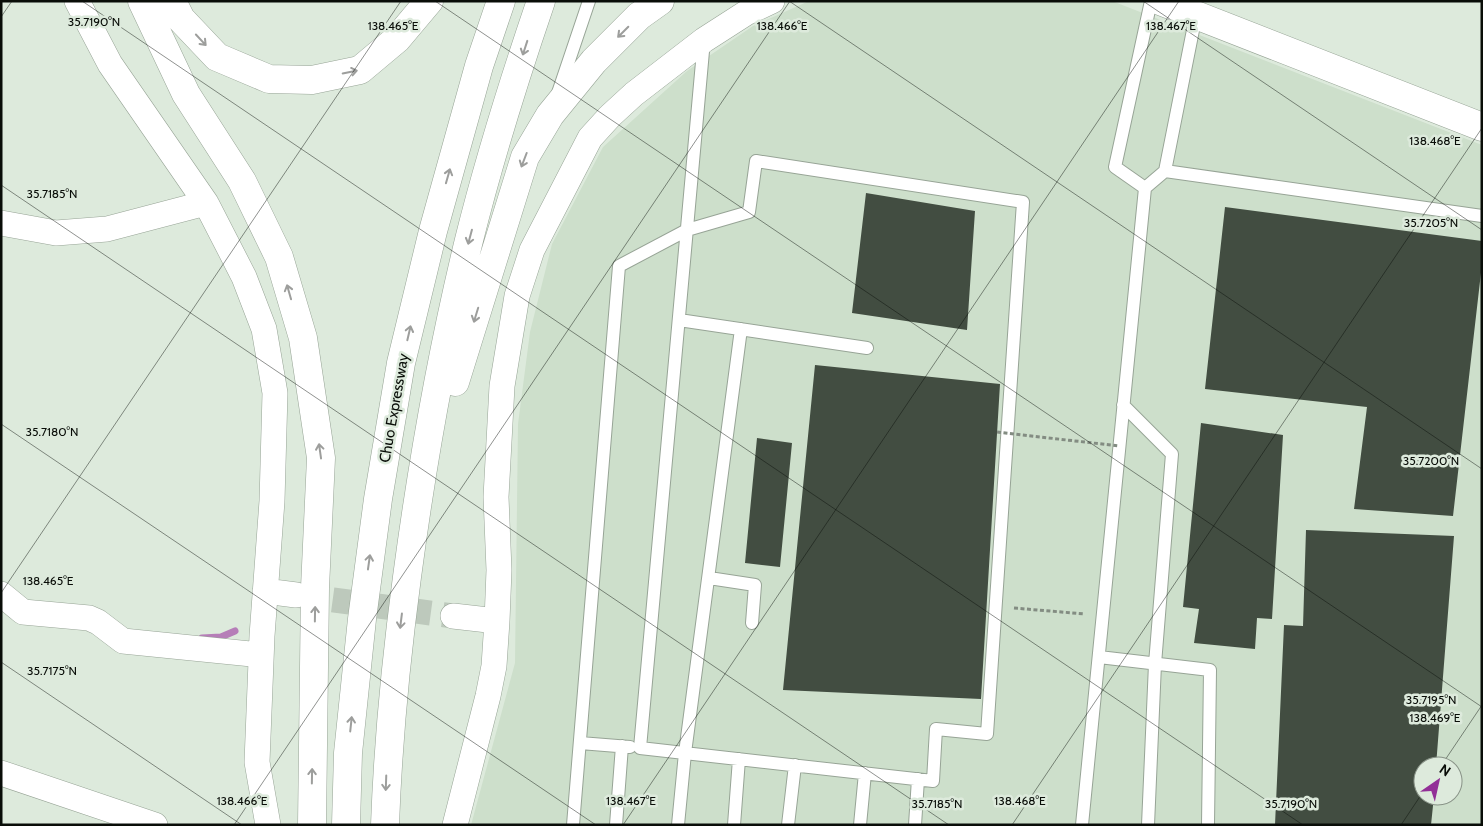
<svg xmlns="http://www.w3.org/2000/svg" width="1483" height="826" font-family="Cabin,sans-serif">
  <rect width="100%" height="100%" fill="#ddeadc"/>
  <path fill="#cddfcb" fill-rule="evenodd" d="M809 1H1112L1482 145V825H471L515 663 518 424 530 332 552 244 603 147 687 71 753 26ZM1423 766H1453V796H1423Z"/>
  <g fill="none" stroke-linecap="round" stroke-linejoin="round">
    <path stroke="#b67eb8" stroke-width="7" d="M202 638 221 637 235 631"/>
  </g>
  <path fill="#424d41" d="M866 193 975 211 967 330 852 313Z
    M1225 207 1482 241V264L1453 516 1354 509 1367 407 1205 389Z
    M815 365 1000 384 981 699 783 690Z
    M1201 423 1283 435 1272 619 1257 618 1255 649 1194 643 1199 609 1183 607Z
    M757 438 792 443 780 567 745 563Z
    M1306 530 1454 536 1436 766H1423V796H1434L1431 825H1275L1284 625 1303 626Z"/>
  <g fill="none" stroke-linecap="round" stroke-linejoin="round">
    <path stroke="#bdc9bc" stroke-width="25" stroke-dasharray="25 12" stroke-linecap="butt" d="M296 595 453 616"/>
    <defs>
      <path id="lane" d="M558 93 589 1
        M1165 171 1482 216
        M1145 188 1165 171 1196 15
        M679 320 867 348
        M1123 405 1172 454 1155 664 1148 825
        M709 578 755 585 752 623
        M1099 657 1210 670 1208 825
        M580 743 630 747
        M573 825 619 266 687 230 749 212 756 161 1023 202 987 734 936 729 933 781 640 748C662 512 683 276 704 40
        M616 825 622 746
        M678 825 685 753 741 329
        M734 825 739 759
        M788 825 795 765
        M860 825 865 773
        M915 825 918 779
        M1082 825 1145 188 1115 167 1151 1"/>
      <path id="street" d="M77 1 110 64 206 203 244 277 264 329 275 393 272 501 262 636 257 762 268 825
        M1 223 56 233 107 229 206 203
        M265 591 296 595
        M1 594 23 612 89 618 98 622 123 641 261 655
        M453 616 497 621 499 570 496 497 502 386 517 296 532 250 590 138 610 116 634 94 704 40 746 13 772 1
        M1 773 155 825
        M455 825 488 696 494 666 497 621"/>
      <path id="secondary" d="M1160 1 1482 127"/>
      <path id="highway" d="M142 1 186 94 242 181 279 257 303 338 321 458 315 588 312 825
        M172 1 181 19 217 57 269 79 312 80 360 70 397 39 429 1
        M455 382 525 157 550 115 594 61 639 16 660 1
        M346 825 348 753 362 619 378 499 401 363 433 231 479 66 501 1
        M385 825C388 742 396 659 407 577 422 464 442 351 469 240 489 160 514 80 541 1"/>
    </defs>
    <use href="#lane" stroke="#97a496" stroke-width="14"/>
    <use href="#street" stroke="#97a496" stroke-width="26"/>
    <use href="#secondary" stroke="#97a496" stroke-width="29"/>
    <use href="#highway" stroke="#97a496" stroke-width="29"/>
    <path stroke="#838c82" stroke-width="3" stroke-dasharray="4 2.5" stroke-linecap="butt" d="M1014 608 1085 614"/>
    <use href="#lane" stroke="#fff" stroke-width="12"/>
    <use href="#street" stroke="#fff" stroke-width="25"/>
    <use href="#secondary" stroke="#fff" stroke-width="28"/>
    <use href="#highway" stroke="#fff" stroke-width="28"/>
    <path stroke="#838c82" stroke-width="3" stroke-dasharray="4 2.5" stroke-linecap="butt" d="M997 432 1119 446"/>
  </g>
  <defs><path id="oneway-shaft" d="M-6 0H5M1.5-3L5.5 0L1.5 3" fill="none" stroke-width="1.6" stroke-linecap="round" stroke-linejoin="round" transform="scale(1.25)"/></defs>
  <g stroke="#9d9e9c">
    <use href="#oneway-shaft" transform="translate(623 32) rotate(135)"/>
    <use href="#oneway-shaft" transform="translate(201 40) rotate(47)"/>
    <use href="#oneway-shaft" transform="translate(525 48) rotate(108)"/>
    <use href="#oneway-shaft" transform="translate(350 72) rotate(-11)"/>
    <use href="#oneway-shaft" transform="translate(524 160) rotate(111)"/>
    <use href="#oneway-shaft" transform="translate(448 176) rotate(-74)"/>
    <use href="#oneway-shaft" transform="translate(470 237) rotate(105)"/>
    <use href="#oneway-shaft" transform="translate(289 292) rotate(-106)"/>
    <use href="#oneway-shaft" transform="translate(476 315) rotate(107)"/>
    <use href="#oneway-shaft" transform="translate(409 333) rotate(-77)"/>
    <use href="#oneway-shaft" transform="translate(320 451) rotate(-98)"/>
    <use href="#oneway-shaft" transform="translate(369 562) rotate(-82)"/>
    <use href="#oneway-shaft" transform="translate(315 614) rotate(-89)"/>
    <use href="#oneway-shaft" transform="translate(401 621) rotate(97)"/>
    <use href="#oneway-shaft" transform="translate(351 724) rotate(-84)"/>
    <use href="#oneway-shaft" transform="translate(312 776) rotate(-89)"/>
    <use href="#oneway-shaft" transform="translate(386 783) rotate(92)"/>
  </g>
  <path fill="none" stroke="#090d08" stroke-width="1" stroke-opacity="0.45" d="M82 1 1303 825M435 1 1482 707M789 1 1482 469M1143 1 1482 230M1 17 12 1M1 185 949 825M1 424 596 825M1 593 401 1M1 662 242 825M1441 766 1482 705M234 825 790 1M623 825 1179 1M1012 825 1482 128M1401 825 1423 792"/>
  <g text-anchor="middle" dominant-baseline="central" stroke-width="5" stroke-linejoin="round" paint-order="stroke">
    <g font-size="15" fill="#090d08" stroke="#ddeadc">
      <text transform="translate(394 408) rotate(-80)">Chuo Expressway</text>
    </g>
  </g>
  <g font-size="12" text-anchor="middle" fill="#090d08" stroke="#ddeadc" stroke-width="5" stroke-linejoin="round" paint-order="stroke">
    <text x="94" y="26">35.7190°N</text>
    <text x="393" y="30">138.465°E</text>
    <text x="782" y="30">138.466°E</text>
    <text x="1171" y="30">138.467°E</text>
    <text x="1435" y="145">138.468°E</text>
    <text x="52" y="198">35.7185°N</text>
    <text x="1431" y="227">35.7205°N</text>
    <text x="52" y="436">35.7180°N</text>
    <text x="1431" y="465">35.7200°N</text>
    <text x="48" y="585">138.465°E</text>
    <text x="52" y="675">35.7175°N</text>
    <text x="1431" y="704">35.7195°N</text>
    <text x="1435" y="722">138.469°E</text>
    <text x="242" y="805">138.466°E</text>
    <text x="631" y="805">138.467°E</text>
    <text x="1020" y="805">138.468°E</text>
    <text x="937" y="808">35.7185°N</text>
    <text x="1291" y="808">35.7190°N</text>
  </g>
  <rect width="1483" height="826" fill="none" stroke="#090d08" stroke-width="5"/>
  <g transform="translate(1438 781) rotate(34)"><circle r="24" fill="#ddeadc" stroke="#889287"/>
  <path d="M0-4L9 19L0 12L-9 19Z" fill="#922f97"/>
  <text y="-8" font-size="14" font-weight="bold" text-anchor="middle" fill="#090d08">N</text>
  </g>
</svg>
